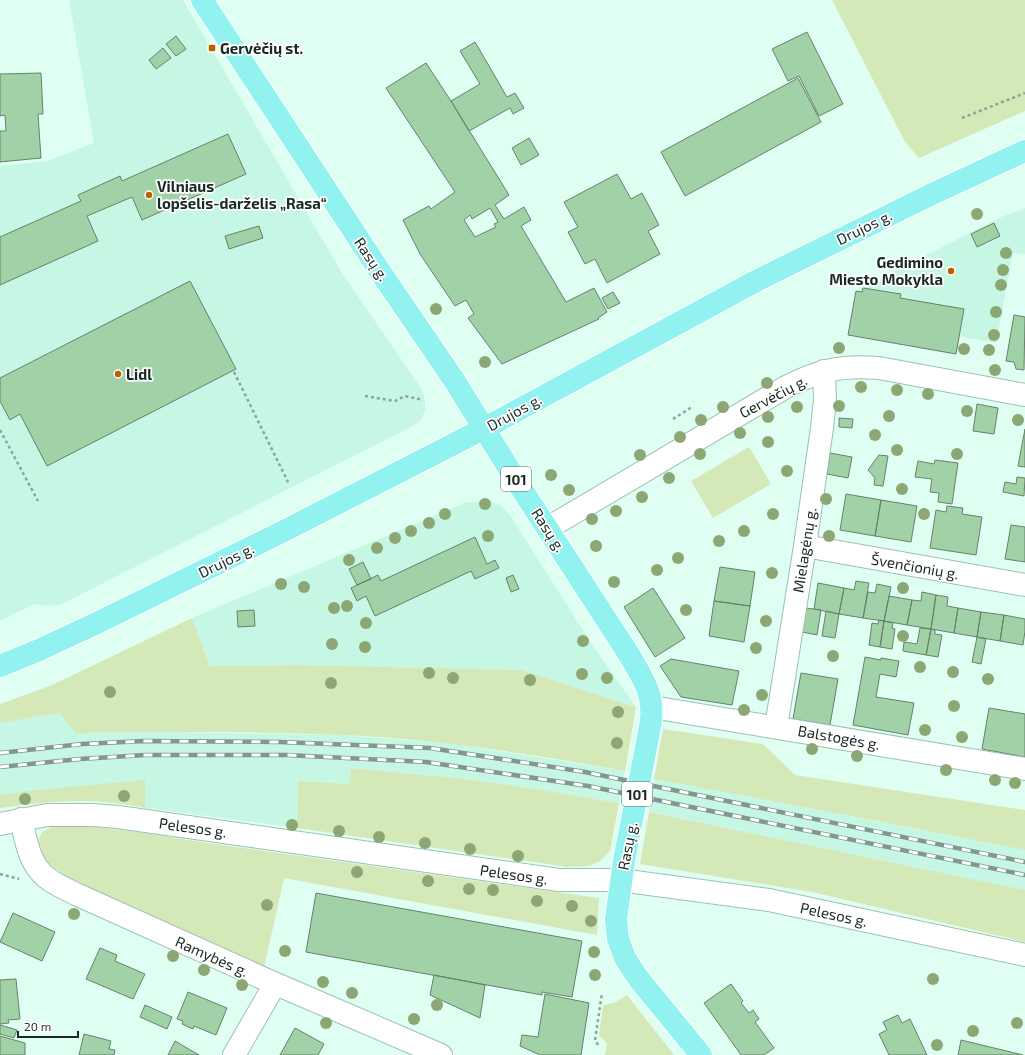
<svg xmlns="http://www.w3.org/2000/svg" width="1025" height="1055" font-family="'Exo 2',sans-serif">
  <rect width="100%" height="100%" fill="#e0fff3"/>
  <path fill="#c6f7e5" d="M69 0H183L342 273 423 391 425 401V411L420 421 409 428 60 605 45 606 35 604 0 621V166L47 161 94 143Z
    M1025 208V254L1013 253 996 343 960 337 956 354 848 335 856 291 862 292 860 289 1001 217Z
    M489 501 501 505 510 515 593 646 636 707 521 670 300 665 210 666 192 618 467 502Z
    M59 713 76 733 167 732 343 735 456 744 625 771 619 803 536 789 465 779 351 768 350 784 298 781 297 828 145 808V781L35 790 0 795V723Z
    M654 779 857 817 1025 850V890L649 812Z"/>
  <path fill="#d5e8b8" d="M832 0H1025V111L919 158 905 142Z
    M749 447 771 484 713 518 691 481Z
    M192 618 210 666 300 665 521 670 636 707 625 771C532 754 437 739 343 735 254 731 165 732 76 733L59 713 0 723V704L52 685Z
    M663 729 763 744 795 775 1025 810V850L857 817 654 779Z
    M351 768 465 779 536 789 619 803 610 851 600 861 589 866 568 867 297 828 298 781 349 784Z
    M145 780V808C135 806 125 804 114 803 76 798 38 803 0 808V795L35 790Z
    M649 812 1025 890V942L812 892 640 864Z
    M53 826H83L140 832 194 841 599 898 597 935 284 878 264 968 82 887 51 865 41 853 37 843 42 832Z
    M627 995 674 1055H605L607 1043 599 1036 603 1005 614 1003Z"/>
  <path fill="#a1d1a6" stroke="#68816a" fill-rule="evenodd" d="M807 32 843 104 819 116 799 76 788 81 772 49Z
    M176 36 186 49 176 56 166 44Z
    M475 42 507 97 515 93 524 108 513 114 510 108 469 131 451 101 480 84 460 51Z
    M163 48 171 58 156 69 149 60Z
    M426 63 451 101 509 195 495 205 504 219 524 207 531 220 521 226 566 302 594 288 607 312 598 318 599 319 502 364 468 318 474 314 466 300 455 306 420 254 403 220 429 206 431 209 455 192 386 88ZM490 208 498 222 494 224 496 227 475 237 464 220 470 215 472 219Z
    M41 73 43 114H38L41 158 0 162V131H6L5 115 0 116V74Z
    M798 78 821 122 685 196 661 152Z
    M228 134 246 174 142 220 132 197 87 216 98 241 0 285V237L81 201 78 195 120 176 122 181Z
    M529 138 539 155 521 165 512 148Z
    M617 174 631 199 642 193 659 225 648 231 660 254 607 283 595 259 585 264 568 232 578 227 564 202Z
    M994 223 1000 236 977 247 971 234Z
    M259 226 263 238 229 249 225 236Z
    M190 281 236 369 47 466 20 414 10 420 0 401V378Z
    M863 288 901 294 900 298 964 309 956 354 848 335 856 291 862 292Z
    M613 292 620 303 608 309 602 298Z
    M1014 315 1025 317 1024 370 1016 369 1014 362 1006 361Z
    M977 404 998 408 994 434 973 431Z
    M839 418 853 419 852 428 839 427Z
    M1025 429V467L1018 466Z
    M830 453 852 457 848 478 827 474Z
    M879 455 888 456 883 486 874 485 875 478 868 470Z
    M935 460 958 463 952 504 938 502 939 493 930 492 932 479 915 477 918 461 934 464Z
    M1017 477 1025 478 1024 496 1003 492 1005 482 1016 484Z
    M846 494 881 500 875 536 840 530Z
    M881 500 917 506 911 542 875 536Z
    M947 506 963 508 962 514 982 517 976 555 930 548 936 510 946 512Z
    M1011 525 1025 527V562L1005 559Z
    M475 537 487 564 495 560 499 568 475 579 471 571 375 616 366 596 357 601 351 588 378 575 381 581Z
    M363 562 371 579 357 585 349 569Z
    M720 567 755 572 750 606 714 601Z
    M513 575 519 589 511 592 506 578Z
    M856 581 869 583 863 618 839 614 844 588 854 590Z
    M818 583 844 588 839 614 814 609Z
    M877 584 891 587 884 621 863 618 868 592 875 593Z
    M653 588 685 638 655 657 624 607Z
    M922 592 936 595 931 629 907 625 912 600 921 601Z
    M936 595 948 597 947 606 958 608 954 633 931 629Z
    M889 596 912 600 907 625 884 621Z
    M714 601 750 606 744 642 709 636Z
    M806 608 821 610 817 635 802 632Z
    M958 608 981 612 977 637 954 633Z
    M254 610 255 626 238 627 237 611Z
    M826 611 839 614 835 638 822 636Z
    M981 612 1004 615 1000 641 977 637Z
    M1004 615 1025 619V631L1023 645 1000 641Z
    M879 620 884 621 880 647 869 645 872 623 878 624Z
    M884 621 893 623 892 628 895 629 892 649 880 647Z
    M920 628 931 629 926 655 903 651 904 642 917 644Z
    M931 629 935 630V634L942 635 938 657 926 655Z
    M977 637 986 639 981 664 972 662Z
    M865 657 881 660V658L899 661 896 677 880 674 876 697 914 703 908 735 853 725Z
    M671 659 739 671 732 705 681 697 660 666Z
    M801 673 838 679 830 725 793 719Z
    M989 708 1025 714V757L982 749Z
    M316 893 582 941 572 997 542 992V995L306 952Z
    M13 913 55 932 42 961 0 942Z
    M100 948 117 955 115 961 145 974 133 999 86 979Z
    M434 975 485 985 480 1018 430 995Z
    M16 979 20 1019 8 1020 9 1023 0 1024V980Z
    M731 984 743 1001 741 1003 749 1013 753 1010 759 1019 755 1022 774 1048 764 1055H741L704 1003Z
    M188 992 227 1008 216 1035 194 1026 193 1029 182 1024 183 1021 177 1019Z
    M545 994 589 1003 581 1055H540L520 1046 522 1035 538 1037Z
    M145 1005 172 1017 167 1029 140 1017Z
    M898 1015 902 1023 910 1019 927 1055H889L879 1034 887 1030 883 1022Z
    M0 1025 17 1030 14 1038 0 1034Z
    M295 1028 324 1044 318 1055H280Z
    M84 1034 111 1041 109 1049 115 1050 114 1055H79Z
    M0 1036 25 1043V1055H0Z
    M961 1040 1023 1055H958Z
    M175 1041 199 1055H168Z"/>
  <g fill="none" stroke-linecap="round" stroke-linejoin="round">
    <defs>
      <path id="minor" d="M548 528 786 387C820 370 840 365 879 368L1025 395
        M805 546 1025 585
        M652 707 1025 769
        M776 727 805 546 822 428 825 400 824 371
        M21 819C26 841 29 864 47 878 56 885 68 890 78 895L269 981 441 1055
        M0 824 47 815H93L118 817 559 880H620L769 900 1025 955
        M234 1055 275 984"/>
      <path id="major" d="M202 0 381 273 454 380 519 485 628 653C643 679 656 695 650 727
        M0 666 39 650 97 623 280 533 485 428 758 280 930 195 1025 151
        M624 861 616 919 618 939 625 958 638 978 701 1055"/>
    </defs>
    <use href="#minor" stroke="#9bc1b3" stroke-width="24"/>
    <use href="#major" stroke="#fff" stroke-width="24"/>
    <path stroke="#8ca49b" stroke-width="2.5" stroke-dasharray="3 3" stroke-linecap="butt" d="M962 118 1025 93
      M234 372 289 484
      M365 396 395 401 405 396 423 400
      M673 419 692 407
      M0 430 38 501
      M0 874 19 879
      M598 1045 595 1040 602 993"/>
    <use href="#minor" stroke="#fff" stroke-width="22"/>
    <use href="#major" stroke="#91f2f0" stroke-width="22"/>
    <defs>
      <path id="rail" d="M0 753 82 744 144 741 280 742 430 748 585 772 1025 862
        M0 767 80 759 145 755H286L426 762 588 786 1025 875"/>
    </defs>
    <use href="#rail" stroke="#80988e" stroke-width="4.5"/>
    <use href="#rail" stroke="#fff" stroke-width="3" stroke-dasharray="9" stroke-linecap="butt"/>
    <defs>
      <path id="major-bridge" d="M624 861 650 727"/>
    </defs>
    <use href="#major-bridge" stroke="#fff" stroke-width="24" stroke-linecap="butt"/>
    <use href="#major-bridge" stroke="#91f2f0" stroke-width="22"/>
  </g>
  <g fill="#8ca773">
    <circle cx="977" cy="214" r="6"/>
    <circle cx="1006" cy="253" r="6"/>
    <circle cx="1003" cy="270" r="6"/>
    <circle cx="1001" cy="285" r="6"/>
    <circle cx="436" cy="309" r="6"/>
    <circle cx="996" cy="312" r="6"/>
    <circle cx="994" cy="335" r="6"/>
    <circle cx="839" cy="348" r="6"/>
    <circle cx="964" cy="349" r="6"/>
    <circle cx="989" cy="350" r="6"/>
    <circle cx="485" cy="362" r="6"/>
    <circle cx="995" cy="370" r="6"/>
    <circle cx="767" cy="383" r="6"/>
    <circle cx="861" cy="387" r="6"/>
    <circle cx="897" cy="390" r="6"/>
    <circle cx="928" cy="394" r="6"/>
    <circle cx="839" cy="406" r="6"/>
    <circle cx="723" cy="407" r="6"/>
    <circle cx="797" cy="407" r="6"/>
    <circle cx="967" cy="411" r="6"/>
    <circle cx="889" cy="416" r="6"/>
    <circle cx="768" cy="417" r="6"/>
    <circle cx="701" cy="420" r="6"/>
    <circle cx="1018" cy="420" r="6"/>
    <circle cx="740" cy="433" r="6"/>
    <circle cx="875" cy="435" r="6"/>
    <circle cx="680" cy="437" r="6"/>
    <circle cx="768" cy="442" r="6"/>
    <circle cx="897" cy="450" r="6"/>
    <circle cx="700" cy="454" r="6"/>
    <circle cx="957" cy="454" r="6"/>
    <circle cx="640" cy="455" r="6"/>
    <circle cx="787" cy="471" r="6"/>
    <circle cx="551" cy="475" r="6"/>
    <circle cx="669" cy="478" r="6"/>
    <circle cx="902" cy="489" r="6"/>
    <circle cx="569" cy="490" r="6"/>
    <circle cx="642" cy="497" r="6"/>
    <circle cx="826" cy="499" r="6"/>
    <circle cx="485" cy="504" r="6"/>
    <circle cx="616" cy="511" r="6"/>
    <circle cx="445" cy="514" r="6"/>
    <circle cx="773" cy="514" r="6"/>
    <circle cx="924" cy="514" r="6"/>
    <circle cx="592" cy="519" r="6"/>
    <circle cx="429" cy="523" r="6"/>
    <circle cx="411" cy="531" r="6"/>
    <circle cx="744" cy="531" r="6"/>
    <circle cx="488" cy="536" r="6"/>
    <circle cx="829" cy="536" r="6"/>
    <circle cx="395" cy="538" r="6"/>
    <circle cx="719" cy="541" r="6"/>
    <circle cx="596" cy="546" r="6"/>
    <circle cx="377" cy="548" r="6"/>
    <circle cx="678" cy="558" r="6"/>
    <circle cx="349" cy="560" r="6"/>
    <circle cx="657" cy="570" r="6"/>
    <circle cx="772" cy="573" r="6"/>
    <circle cx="614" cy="582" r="6"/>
    <circle cx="281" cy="584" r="6"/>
    <circle cx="304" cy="587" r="6"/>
    <circle cx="903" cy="588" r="6"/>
    <circle cx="347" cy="606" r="6"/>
    <circle cx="334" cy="608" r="6"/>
    <circle cx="686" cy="610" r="6"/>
    <circle cx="766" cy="621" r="6"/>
    <circle cx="366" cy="623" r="6"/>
    <circle cx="903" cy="636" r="6"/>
    <circle cx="583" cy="641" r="6"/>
    <circle cx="332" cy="644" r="6"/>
    <circle cx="365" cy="647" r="6"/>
    <circle cx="756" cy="648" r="6"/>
    <circle cx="833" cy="656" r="6"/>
    <circle cx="920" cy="667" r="6"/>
    <circle cx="953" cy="672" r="6"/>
    <circle cx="429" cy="673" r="6"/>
    <circle cx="582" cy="674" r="6"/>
    <circle cx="453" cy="678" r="6"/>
    <circle cx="607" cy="678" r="6"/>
    <circle cx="988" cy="679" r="6"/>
    <circle cx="530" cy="680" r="6"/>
    <circle cx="331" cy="683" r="6"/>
    <circle cx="110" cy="692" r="6"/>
    <circle cx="762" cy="695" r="6"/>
    <circle cx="954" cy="706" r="6"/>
    <circle cx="744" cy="710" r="6"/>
    <circle cx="618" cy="712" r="6"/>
    <circle cx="925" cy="730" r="6"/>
    <circle cx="962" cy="737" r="6"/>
    <circle cx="617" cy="743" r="6"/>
    <circle cx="812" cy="749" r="6"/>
    <circle cx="857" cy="756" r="6"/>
    <circle cx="946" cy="770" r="6"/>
    <circle cx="995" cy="780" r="6"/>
    <circle cx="1015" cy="783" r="6"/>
    <circle cx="124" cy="796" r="6"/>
    <circle cx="25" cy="799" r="6"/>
    <circle cx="292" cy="825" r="6"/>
    <circle cx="339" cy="831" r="6"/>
    <circle cx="379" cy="837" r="6"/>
    <circle cx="425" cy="843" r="6"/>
    <circle cx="470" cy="849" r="6"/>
    <circle cx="518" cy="856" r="6"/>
    <circle cx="357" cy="872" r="6"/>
    <circle cx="428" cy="881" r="6"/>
    <circle cx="469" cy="889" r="6"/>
    <circle cx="493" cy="890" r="6"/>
    <circle cx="537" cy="901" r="6"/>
    <circle cx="267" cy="905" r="6"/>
    <circle cx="572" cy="906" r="6"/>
    <circle cx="74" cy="914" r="6"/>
    <circle cx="591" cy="921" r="6"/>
    <circle cx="285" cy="951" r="6"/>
    <circle cx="594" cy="952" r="6"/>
    <circle cx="173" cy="956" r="6"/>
    <circle cx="204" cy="970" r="6"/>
    <circle cx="595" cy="975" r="6"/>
    <circle cx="933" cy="979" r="6"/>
    <circle cx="323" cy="982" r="6"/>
    <circle cx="242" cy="985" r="6"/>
    <circle cx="352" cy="993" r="6"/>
    <circle cx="437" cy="1005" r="6"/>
    <circle cx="414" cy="1019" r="6"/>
    <circle cx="326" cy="1023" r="6"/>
    <circle cx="1017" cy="1023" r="6"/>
    <circle cx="973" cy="1031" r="6"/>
    <circle cx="937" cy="1045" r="6"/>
  </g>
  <g fill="#bb6100" stroke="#fff" stroke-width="1.5">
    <rect x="208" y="44" width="8" height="8" rx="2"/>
    <circle cx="149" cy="195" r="4"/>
    <circle cx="951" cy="271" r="4"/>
    <circle cx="118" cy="374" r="4"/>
  </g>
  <g text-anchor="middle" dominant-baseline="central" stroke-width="3.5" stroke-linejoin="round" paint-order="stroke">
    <g fill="#fff" stroke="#5f6965" stroke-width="1">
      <rect x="501" y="467" width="30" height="24" rx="3"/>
      <rect x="622" y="782" width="30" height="24" rx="3"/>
    </g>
    <g font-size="14" font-weight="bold" fill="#1a2923">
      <text x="516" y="479">101</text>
      <text x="637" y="794">101</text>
    </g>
    <g font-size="15" font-weight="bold" fill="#1a2923" stroke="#fff" text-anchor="start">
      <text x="220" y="48">Gervėčių st.</text>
      <text x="157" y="186">Vilniaus<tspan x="157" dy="17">lopšelis-darželis „Rasa“</tspan></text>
      <text x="943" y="262" text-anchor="end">Gedimino<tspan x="943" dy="17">Miesto Mokykla</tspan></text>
      <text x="126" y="374">Lidl</text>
    </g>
    <g font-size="15" fill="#1a2923" stroke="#fff">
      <text transform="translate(864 227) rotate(-26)">Drujos g.</text>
      <text transform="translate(372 259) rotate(56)">Rasų g.</text>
      <text transform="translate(773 396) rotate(-28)">Gervėčių g.</text>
      <text transform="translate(514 412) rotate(-29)">Drujos g.</text>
      <text transform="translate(549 530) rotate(57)">Rasų g.</text>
      <text transform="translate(804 550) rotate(-81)">Mielagėnų g.</text>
      <text transform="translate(226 560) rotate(-26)">Drujos g.</text>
      <text transform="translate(915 566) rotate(10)">Švenčionių g.</text>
      <text transform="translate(839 737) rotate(10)">Balstogės g.</text>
      <text transform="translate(193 827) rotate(8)">Pelesos g.</text>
      <text transform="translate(627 846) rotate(-79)">Rasų g.</text>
      <text transform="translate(514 874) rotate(8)">Pelesos g.</text>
      <text transform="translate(834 914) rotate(12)">Pelesos g.</text>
      <text transform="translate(212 956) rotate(24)">Ramybės g.</text>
    </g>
  </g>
  <path d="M18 1031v6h60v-6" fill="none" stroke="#1a2923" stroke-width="2"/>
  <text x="24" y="1031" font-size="12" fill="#1a2923" stroke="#ffffff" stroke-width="3" paint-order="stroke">20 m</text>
</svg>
